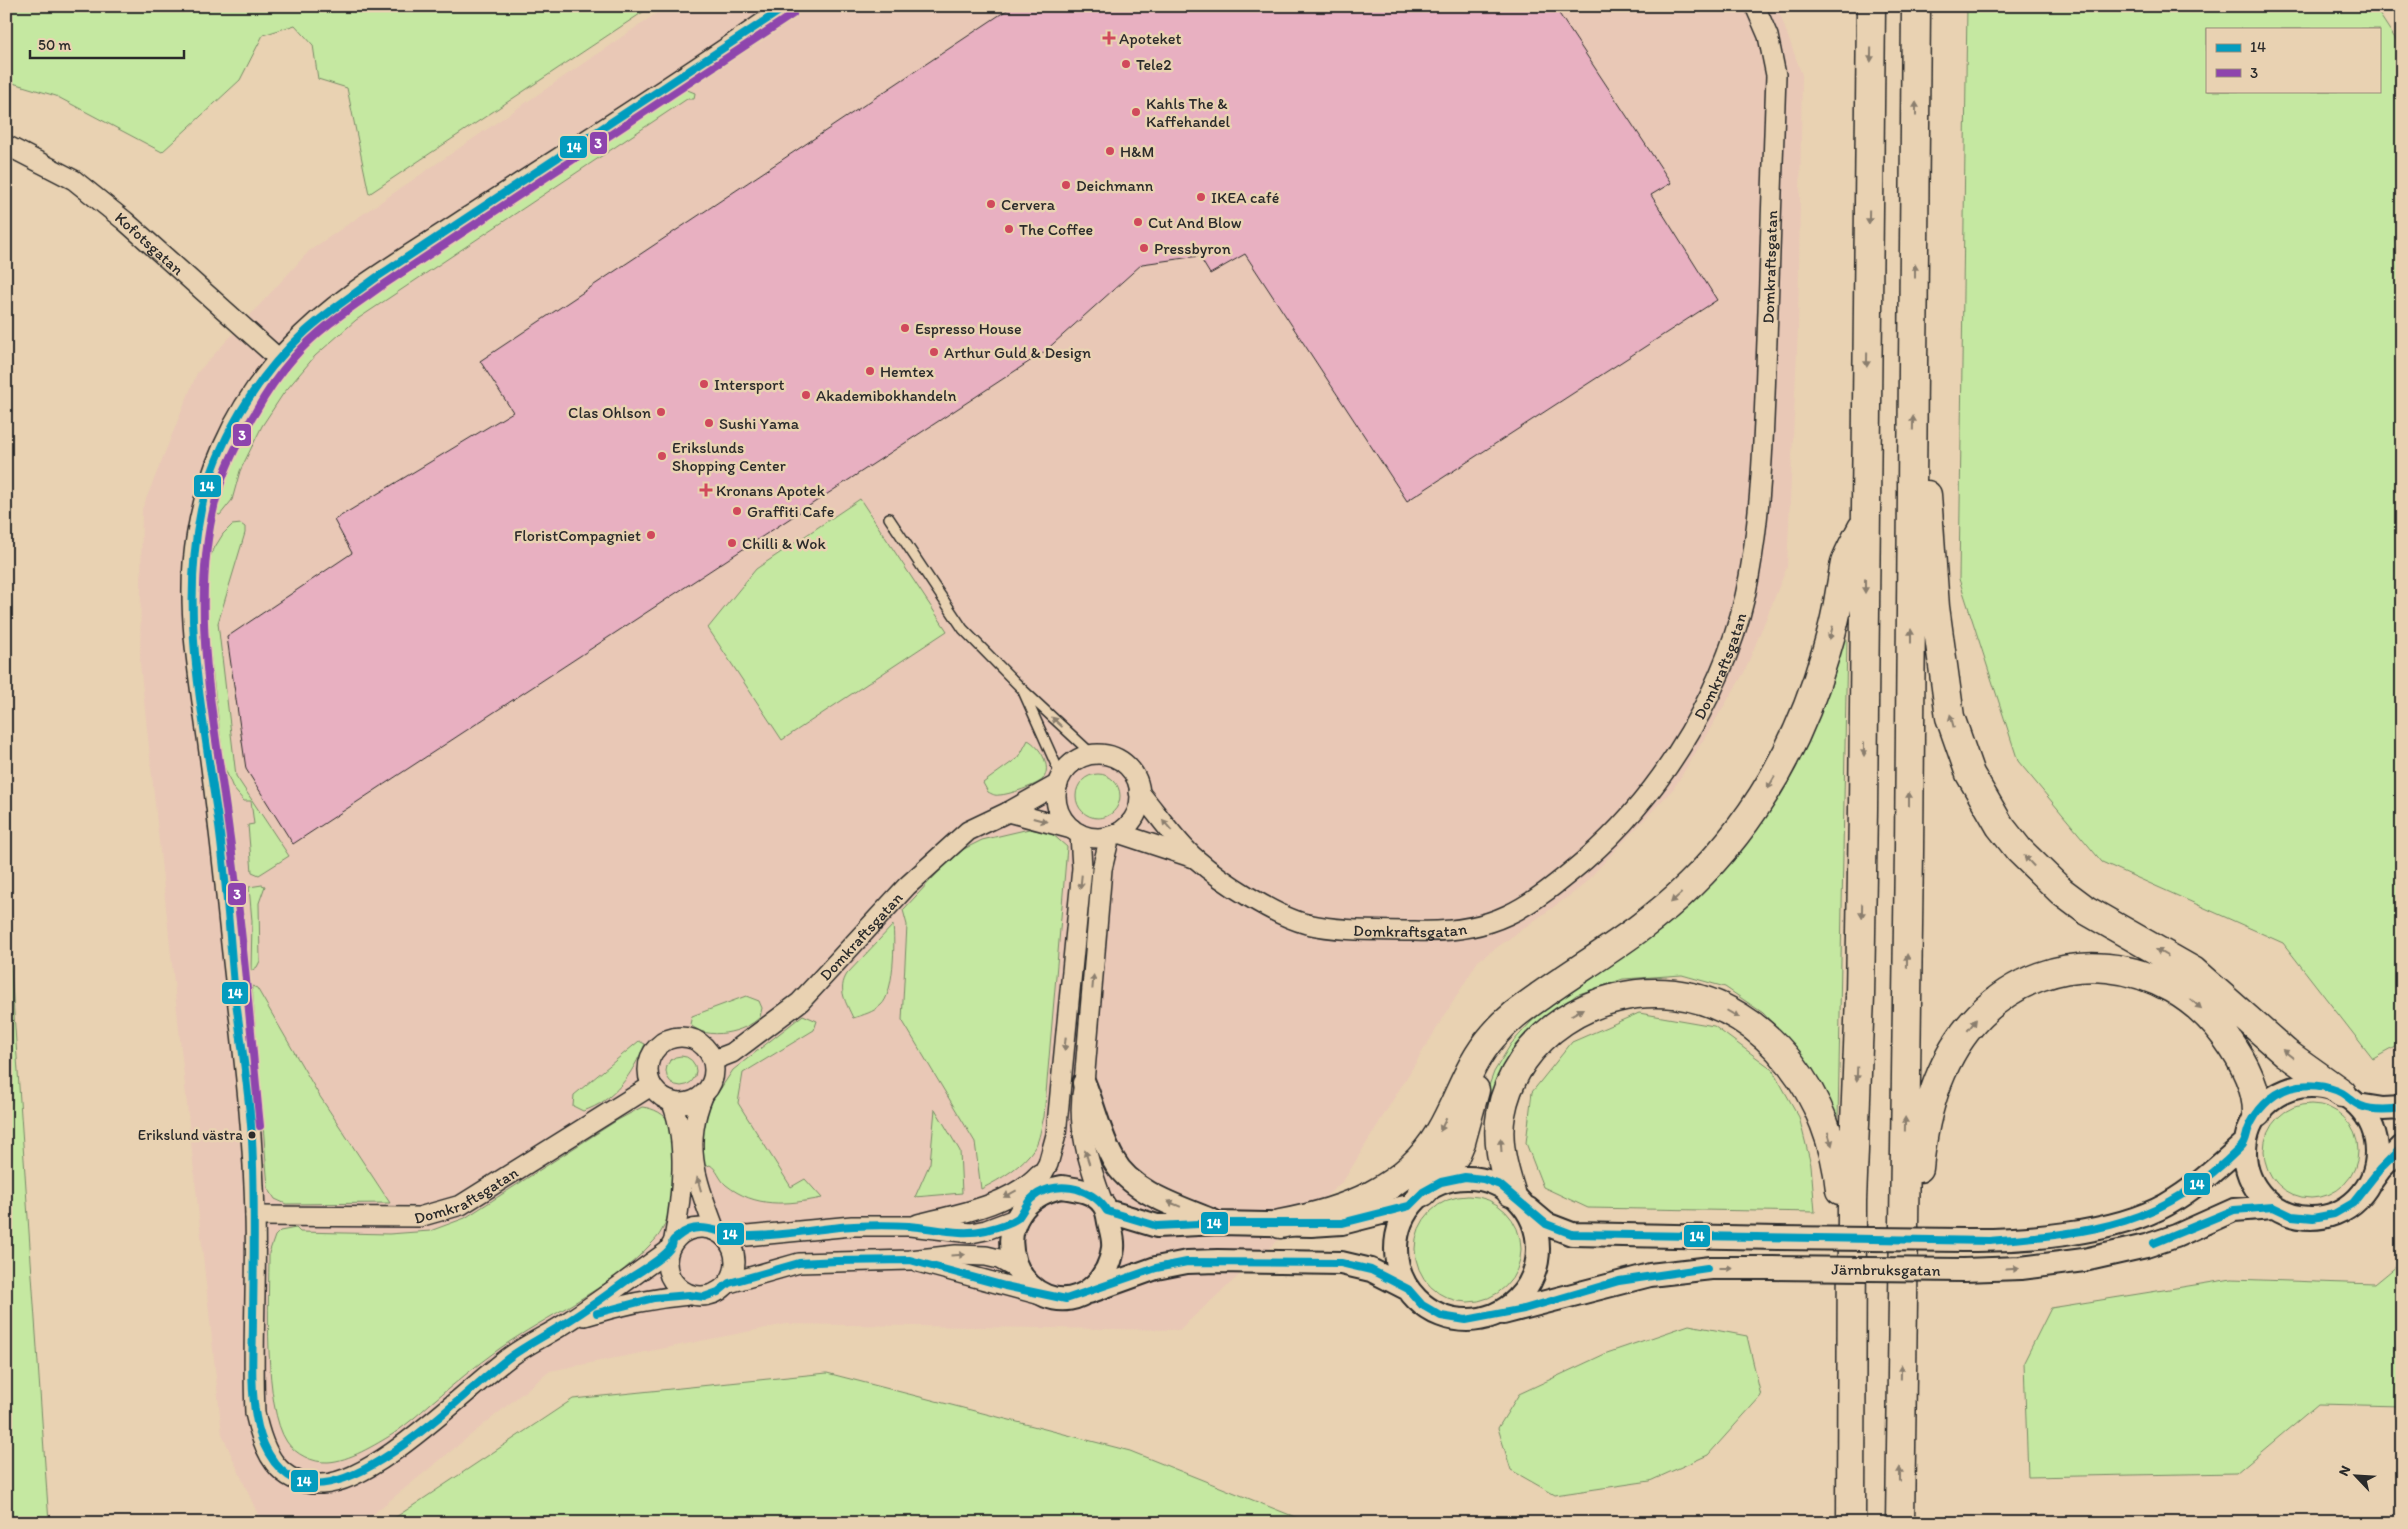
<svg xmlns="http://www.w3.org/2000/svg" width="2408" height="1529" font-family="Itim,sans-serif">
  <rect width="100%" height="100%" fill="#e9d2b2"/>
  <filter id="ink" filterUnits="userSpaceOnUse"><feTurbulence type="fractalNoise" baseFrequency=".02" numOctaves="2"/><feDisplacementMap in="SourceGraphic" scale="10" xChannelSelector="R" yChannelSelector="G"/><feConvolveMatrix kernelMatrix="1 2 1 2 8 2 1 2 1" color-interpolation-filters="sRGB"/></filter>
  <g filter="url(#ink)">
    <path fill="#e9c8b6" d="M667 6H1777L1802 75 1798 329 1787 567 1744 673 1674 788 1580 888 1478 961 1344 1180 1179 1330 786 1324 550 1371 362 1523H300L258 1515 222 1434 140 663 142 509 197 373 309 251Z"/>
    <path fill="#c5e8a1" stroke="#788a66" fill-rule="evenodd" d="M6 6H652L369 194 347 88 318 79 313 45 295 25 263 35 240 80 162 152 56 96 6 81Z
      M1967 6H2374L2402 49V1043L2373 1059 2283 943 2102 862 2018 761 1959 579ZM2207 29H2379V91H2207Z
      M685 89 695 93 694 99H687L356 320 315 356 283 394 262 426 240 471 232 500 220 515 216 514C228 470 245 427 272 391 326 316 411 269 486 220 553 177 619 132 685 89Z
      M860 499 947 631 782 740 708 628 756 569Z
      M241 524 245 527V533L218 623 236 776 289 856 259 875 252 872 248 825 254 824 251 801H244L233 788 224 766 208 636 207 601 209 559 215 547 223 534 232 525Z
      M1841 638 1847 639 1838 1122 1804 1057 1763 1013 1725 987 1682 975 1623 979 1576 995 1521 1041 1499 1075 1489 1105 1483 1102 1494 1072 1511 1044 1530 1023 1570 987 1658 932 1696 898 1758 827 1785 784Z
      M1028 740C1039 746 1053 766 1043 779 1038 785 1008 795 999 795 995 796 992 794 988 792L983 783 1019 757Z
      M1076 796a22 22 0 1 1 44 0a22 22 0 1 1-44 0Z
      M1029 829 1051 833 1067 847 1044 1117C1041 1126 1040 1139 1035 1147 1023 1166 1001 1179 981 1189L975 1142 902 1020 907 925 903 910 956 853 982 840Z
      M262 885 265 886 259 903 260 961 257 967 251 971 252 921 249 887Z
      M6 897 49 1523H6Z
      M893 925C895 942 894 994 881 1005 874 1012 863 1015 853 1018 846 1002 837 990 847 974Z
      M252 986 257 988 319 1095 390 1203 286 1204 275 1199 268 1188Z
      M746 996 759 1001 762 1008 760 1017C746 1032 706 1042 690 1024L692 1016Z
      M1639 1013 1714 1026 1772 1069 1799 1117 1811 1165 1815 1212 1588 1208 1543 1187 1526 1143 1532 1092 1572 1042Z
      M803 1015 817 1021 814 1030 743 1073 738 1103 791 1187 805 1179 822 1198C787 1205 755 1208 726 1185 719 1179 717 1169 710 1165L704 1167 700 1148 703 1116 711 1103 733 1070Z
      M639 1041 645 1044C632 1074 615 1101 583 1111L573 1106 574 1095Z
      M666 1071a15 15 0 1 1 30 0a15 15 0 1 1-30 0Z
      M2264 1151a47 47 0 1 1 94 0a47 47 0 1 1-94 0Z
      M642 1107C653 1108 666 1114 671 1125 680 1146 674 1210 662 1230 659 1236 654 1241 650 1245 608 1291 548 1314 499 1349 475 1366 453 1385 430 1404 419 1414 406 1425 393 1434 375 1445 349 1461 328 1462 313 1463 295 1454 287 1442 263 1407 269 1297 269 1253L275 1236 280 1231 296 1228 300 1232 389 1234 430 1231 465 1218 616 1121Z
      M935 1109 960 1151 962 1193 915 1197 930 1163Z
      M1415 1249a53 53 0 1 1 106 0a53 53 0 1 1-106 0Z
      M2402 1261V1406L2318 1404 2236 1473 2028 1477 2024 1362 2051 1308 2232 1279 2374 1284Z
      M1689 1325 1747 1336 1761 1396 1708 1455 1650 1481 1555 1495 1511 1470 1498 1428 1519 1394 1607 1353Z
      M827 1373 1130 1451 1310 1523H387L573 1399Z"/>
    <path fill="#e8b0c1" stroke="#2b2b2b" d="M1013 6H1554L1671 183 1651 195 1717 300 1407 501 1245 254 1210 274 1199 256 1142 264 1044 352 293 844 246 769 227 637 352 553 334 520 513 412 480 361Z"/>
    <g fill="none" stroke-linecap="round" stroke-linejoin="round">
      <defs>
        <path id="service" d="M889 518 963 629 1022 689
          M1061 776 1022 689 1093 755"/>
        <g id="minor">
          <path id="s1" d="M6 145 74 180 125 221 279 359"/>
          <circle cx="1098" cy="796" r="42"/>
          <path id="s2" d="M1139 792C1156 812 1177 843 1196 859 1221 881 1275 916 1307 924 1342 932 1380 930 1415 931 1493 934 1527 909 1585 860 1665 791 1730 682 1749 577 1763 499 1764 419 1767 340 1770 252 1773 163 1776 75L1768 36 1755 6"/>
          <path d="M1008 812 1072 829"/>
          <path d="M1118 833 1194 858"/>
          <circle cx="681" cy="1070" r="33"/>
          <path id="s3" d="M714 1060 732 1053 800 1002 907 886 968 831 1008 812 1058 784"/>
          <path d="M703 1096C682 1147 697 1181 715 1230"/>
          <path d="M672 1103C688 1144 682 1195 674 1239"/>
          <path d="M1103 1203C1089 1164 1075 1124 1084 1083L1102 869 1110 836"/>
          <path d="M1024 1206 1048 1164 1056 1135 1082 868 1080 834"/>
          <path id="s4" d="M255 1216 419 1217 461 1205 651 1086"/>
          <path d="M918 1224C958 1214 1010 1205 1039 1174"/>
          <circle cx="701" cy="1262" r="34"/>
          <path d="M722 1234 747 1236 852 1226H910L971 1233 986 1230 1018 1218"/>
          <path d="M668 1251C635 1274 603 1299 569 1321 550 1334 529 1343 511 1356 466 1389 376 1482 322 1484 277 1486 263 1450 255 1413 252 1348 257 1282 255 1217 253 1106 235 995 225 885 219 829 212 772 204 716 197 666 189 614 193 563 200 484 233 406 288 349 338 295 406 258 466 218 573 148 682 80 787 6"/>
          <path d="M918 1262 1041 1295"/>
          <path d="M729 1283 799 1263 910 1260 956 1255 986 1256 999 1259 1017 1269"/>
          <path d="M585 1316C620 1305 653 1298 689 1295"/>
        </g>
        <path id="tertiary" d="M1084 1083C1094 1107 1100 1136 1113 1159 1131 1193 1180 1207 1213 1221
          M2245 1152a66 66 0 1 1 132 0a66 66 0 1 1-132 0Z
          M2358 1105 2383 1109 2402 1108
          M1396 1249a71 71 0 1 1 142 0a71 71 0 1 1-142 0Z
          M2372 1180 2380 1169 2402 1147
          M1062 1187C1076 1189 1094 1191 1103 1204 1107 1209 1108 1216 1109 1222 1111 1231 1114 1239 1113 1248 1109 1281 1079 1309 1046 1296 1031 1290 1021 1278 1015 1263 1002 1225 1025 1194 1062 1187Z
          M1527 1208 1546 1224 1572 1234 1778 1238
          M1107 1211 1157 1226 1219 1223 1311 1225 1342 1223 1409 1206
          M1964 1240C2023 1241 2114 1234 2166 1205 2196 1188 2220 1165 2245 1143
          M1963 1270 2021 1268 2084 1260 2146 1246 2176 1236 2234 1210 2273 1207
          M1089 1292 1156 1268 1187 1262 1218 1261 1341 1263 1371 1270 1408 1289
          M1503 1313 1650 1275 1711 1268H1772"/>
        <path id="motorway" d="M1927 495 1935 607 1950 717 1970 774 2000 826 2019 850 2062 892 2086 910 2193 971 2286 1053 2342 1093
          M1919 1168C1924 1114 1940 1056 1979 1016 2052 942 2166 955 2226 1037 2242 1059 2257 1085 2257 1113
          M1423 1192 1455 1156 1461 1142 1475 1090
          M1511 1192C1503 1167 1496 1140 1501 1114 1515 1035 1596 985 1674 994 1770 1006 1832 1100 1840 1190
          M1280 1224C1344 1212 1405 1191 1440 1132 1459 1100 1468 1064 1493 1036 1507 1019 1523 1008 1540 996 1591 960 1646 929 1690 885 1756 821 1801 740 1826 652 1832 632 1837 612 1840 591 1842 582 1843 572 1845 563 1849 551 1856 540 1862 528
          M1851 1523 1852 1201 1860 996 1863 809 1871 6
          M1900 1523 1909 851 1916 6"/>
      </defs>
      <use href="#service" stroke="#2b2b2b" stroke-width="12"/>
      <use href="#minor" stroke="#2b2b2b" stroke-width="22"/>
      <use href="#tertiary" stroke="#2b2b2b" stroke-width="26"/>
      <use href="#motorway" stroke="#2b2b2b" stroke-width="31"/>
      <use href="#service" stroke="#e9d2b2" stroke-width="9"/>
      <use href="#minor" stroke="#e9d2b2" stroke-width="19"/>
      <use href="#tertiary" stroke="#e9d2b2" stroke-width="22"/>
      <use href="#motorway" stroke="#e9d2b2" stroke-width="28"/>
      <defs>
        <g id="tertiary-bridge">
          <path d="M1778 1238 1964 1240"/>
          <path id="s5" d="M1772 1268 1963 1270"/>
        </g>
      </defs>
      <use href="#tertiary-bridge" stroke="#2b2b2b" stroke-width="26" stroke-linecap="butt"/>
      <use href="#tertiary-bridge" stroke="#e9d2b2" stroke-width="22"/>
      <defs>
        <path id="bus-1" d="M787 6 377 277C353 295 328 311 306 331 255 378 216 442 201 510 180 613 203 718 218 819 226 874 229 930 234 985 240 1037 249 1088 252 1139 255 1199 254 1258 253 1317 253 1350 250 1385 256 1417 260 1441 272 1469 296 1480 357 1506 464 1391 510 1357 525 1346 541 1338 557 1328 583 1313 607 1295 630 1278 642 1270 657 1262 667 1252 680 1237 664 1247 680 1235 699 1219 721 1235 743 1236 780 1237 817 1228 854 1226 872 1225 891 1225 909 1226 935 1228 961 1236 986 1230 994 1228 1011 1223 1018 1218 1020 1216 1028 1202 1030 1200 1052 1178 1092 1186 1107 1211L1157 1226 1219 1223H1342L1409 1206 1423 1192 1441 1182 1465 1177 1483 1179 1500 1185 1546 1224 1572 1234 1989 1241C2095 1233 2162 1226 2241 1147 2246 1142 2246 1136 2248 1130 2255 1111 2271 1094 2290 1088 2306 1083 2327 1085 2342 1093 2349 1097 2353 1103 2361 1106 2373 1111 2388 1110 2402 1108
          M2154 1243 2234 1210 2273 1207 2292 1216 2313 1218 2334 1214 2353 1203 2380 1169 2402 1147
          M597 1313 654 1298 689 1295 704 1297 718 1292 729 1283 799 1263 837 1261 910 1260 1005 1286 1066 1299 1156 1268 1187 1262 1341 1263 1371 1270 1408 1289 1422 1305 1441 1316 1466 1320 1524 1309 1619 1281 1707 1268"/>
        <path id="bus-2" d="M260 1126C250 1028 243 929 229 831 215 721 187 605 217 495 225 466 239 439 255 413 266 393 279 374 294 357 319 328 352 307 383 285L793 14"/>
      </defs>
      <use href="#bus-1" stroke="#e9d2b2" stroke-width="11"/>
      <use href="#bus-2" stroke="#e9d2b2" stroke-width="11"/>
      <use href="#bus-1" stroke="#049cbe" stroke-width="8"/>
      <use href="#bus-2" stroke="#8e44ad" stroke-width="8"/>
    </g>
    <defs><path id="oneway-solid" d="M-6-.8H1V-3.2L6.5 0L1 3.2V.8H-6Z" transform="scale(1.25)"/></defs>
    <g fill="#8a7e6e">
      <use href="#oneway-solid" transform="translate(1871 55) rotate(91)"/>
      <use href="#oneway-solid" transform="translate(1916 109) rotate(-90)"/>
      <use href="#oneway-solid" transform="translate(1869 217) rotate(91)"/>
      <use href="#oneway-solid" transform="translate(1915 271) rotate(-90)"/>
      <use href="#oneway-solid" transform="translate(1867 360) rotate(91)"/>
      <use href="#oneway-solid" transform="translate(1913 423) rotate(-89)"/>
      <use href="#oneway-solid" transform="translate(1865 586) rotate(90)"/>
      <use href="#oneway-solid" transform="translate(1831 633) rotate(105)"/>
      <use href="#oneway-solid" transform="translate(1911 636) rotate(-90)"/>
      <use href="#oneway-solid" transform="translate(1952 721) rotate(-105)"/>
      <use href="#oneway-solid" transform="translate(1057 722) rotate(-137)"/>
      <use href="#oneway-solid" transform="translate(1864 749) rotate(90)"/>
      <use href="#oneway-solid" transform="translate(1771 783) rotate(120)"/>
      <use href="#oneway-solid" transform="translate(1909 799) rotate(-90)"/>
      <use href="#oneway-solid" transform="translate(1040 820) rotate(15)"/>
      <use href="#oneway-solid" transform="translate(1167 825) rotate(-130)"/>
      <use href="#oneway-solid" transform="translate(2029 861) rotate(-133)"/>
      <use href="#oneway-solid" transform="translate(1081 882) rotate(96)"/>
      <use href="#oneway-solid" transform="translate(1676 898) rotate(138)"/>
      <use href="#oneway-solid" transform="translate(1862 911) rotate(91)"/>
      <use href="#oneway-solid" transform="translate(2162 953) rotate(-150)"/>
      <use href="#oneway-solid" transform="translate(1907 961) rotate(-89)"/>
      <use href="#oneway-solid" transform="translate(1093 982) rotate(-85)"/>
      <use href="#oneway-solid" transform="translate(2196 1004) rotate(41)"/>
      <use href="#oneway-solid" transform="translate(1577 1012) rotate(-29)"/>
      <use href="#oneway-solid" transform="translate(1733 1014) rotate(30)"/>
      <use href="#oneway-solid" transform="translate(1972 1025) rotate(-52)"/>
      <use href="#oneway-solid" transform="translate(1065 1044) rotate(96)"/>
      <use href="#oneway-solid" transform="translate(2288 1054) rotate(-142)"/>
      <use href="#oneway-solid" transform="translate(1857 1074) rotate(92)"/>
      <use href="#oneway-solid" transform="translate(1905 1124) rotate(-89)"/>
      <use href="#oneway-solid" transform="translate(1443 1125) rotate(116)"/>
      <use href="#oneway-solid" transform="translate(1830 1139) rotate(73)"/>
      <use href="#oneway-solid" transform="translate(1501 1145) rotate(-94)"/>
      <use href="#oneway-solid" transform="translate(1087 1157) rotate(-108)"/>
      <use href="#oneway-solid" transform="translate(699 1184) rotate(-106)"/>
      <use href="#oneway-solid" transform="translate(1010 1194) rotate(152)"/>
      <use href="#oneway-solid" transform="translate(1174 1204) rotate(-157)"/>
      <use href="#oneway-solid" transform="translate(958 1255) rotate(-3)"/>
      <use href="#oneway-solid" transform="translate(1726 1268)"/>
      <use href="#oneway-solid" transform="translate(2012 1269) rotate(-3)"/>
      <use href="#oneway-solid" transform="translate(1901 1372) rotate(-89)"/>
      <use href="#oneway-solid" transform="translate(1900 1474) rotate(-90)"/>
    </g>
  </g>
  <g fill="#d1495b" stroke="#e9d2b2" stroke-width="2">
    <path d="M1106.5 30.5h5v5h5v5h-5v5h-5v-5h-5v-5h5z"/>
    <circle cx="1126" cy="64" r="5"/>
    <circle cx="1136" cy="112" r="5"/>
    <circle cx="1110" cy="151" r="5"/>
    <circle cx="1066" cy="185" r="5"/>
    <circle cx="1201" cy="197" r="5"/>
    <circle cx="991" cy="204" r="5"/>
    <circle cx="1138" cy="222" r="5"/>
    <circle cx="1009" cy="229" r="5"/>
    <circle cx="1144" cy="248" r="5"/>
    <circle cx="905" cy="328" r="5"/>
    <circle cx="934" cy="352" r="5"/>
    <circle cx="870" cy="371" r="5"/>
    <circle cx="704" cy="384" r="5"/>
    <circle cx="806" cy="395" r="5"/>
    <circle cx="661" cy="412" r="5"/>
    <circle cx="709" cy="423" r="5"/>
    <circle cx="662" cy="456" r="5"/>
    <path d="M703.5 482.5h5v5h5v5h-5v5h-5v-5h-5v-5h5z"/>
    <circle cx="737" cy="511" r="5"/>
    <circle cx="651" cy="535" r="5"/>
    <circle cx="732" cy="543" r="5"/>
  </g>
  <circle fill="#2b2b2b" stroke="#e9d2b2" stroke-width="2" cx="252" cy="1135" r="4.5"/>
  <g text-anchor="middle" dominant-baseline="central" stroke-width="5" stroke-linejoin="round" paint-order="stroke">
    <g font-size="15" fill="#2b2b2b" stroke="#e9d2b2" text-anchor="end">
      <text x="243" y="1135">Erikslund västra</text>
    </g>
    <g font-size="16" fill="#2b2b2b" stroke="#e9d2b2" text-anchor="start">
      <text x="1119" y="38">Apoteket</text>
      <text x="1136" y="64">Tele2</text>
      <text x="1146" y="103">Kahls The &amp;<tspan x="1146" dy="18">Kaffehandel</tspan></text>
      <text x="1120" y="151">H&amp;M</text>
      <text x="1076" y="185">Deichmann</text>
      <text x="1211" y="197">IKEA café</text>
      <text x="1001" y="204">Cervera</text>
      <text x="1148" y="222">Cut And Blow</text>
      <text x="1019" y="229">The Coffee</text>
      <text x="1154" y="248">Pressbyron</text>
      <text x="915" y="328">Espresso House</text>
      <text x="944" y="352">Arthur Guld &amp; Design</text>
      <text x="880" y="371">Hemtex</text>
      <text x="714" y="384">Intersport</text>
      <text x="816" y="395">Akademibokhandeln</text>
      <text x="651" y="412" text-anchor="end">Clas Ohlson</text>
      <text x="719" y="423">Sushi Yama</text>
      <text x="672" y="447">Erikslunds<tspan x="672" dy="18">Shopping Center</tspan></text>
      <text x="716" y="490">Kronans Apotek</text>
      <text x="747" y="511">Graffiti Cafe</text>
      <text x="641" y="535" text-anchor="end">FloristCompagniet</text>
      <text x="742" y="543">Chilli &amp; Wok</text>
    </g>
    <g font-size="16" fill="#2b2b2b" stroke="#e9d2b2">
      <text stroke="none"><textPath href="#s1" startOffset="175">Kofotsgatan</textPath></text>
      <text stroke="none"><textPath href="#s2" startOffset="1160">Domkraftsgatan</textPath></text>
      <text stroke="none"><textPath href="#s2" startOffset="755">Domkraftsgatan</textPath></text>
      <text stroke="none"><textPath href="#s2" startOffset="321">Domkraftsgatan</textPath></text>
      <text stroke="none"><textPath href="#s3" startOffset="194">Domkraftsgatan</textPath></text>
      <text stroke="none"><textPath href="#s4" startOffset="216">Domkraftsgatan</textPath></text>
      <text stroke="none"><textPath href="#s5" startOffset="114">Järnbruksgatan</textPath></text>
    </g>
  </g>
  <g stroke="#e9d2b2" stroke-width="2">
    <rect x="589" y="131" width="19" height="24" rx="5" fill="#8e44ad"/>
    <rect x="559" y="135" width="29" height="24" rx="5" fill="#049cbe"/>
    <rect x="232" y="423" width="20" height="24" rx="5" fill="#8e44ad"/>
    <rect x="193" y="474" width="29" height="24" rx="5" fill="#049cbe"/>
    <rect x="227" y="882" width="20" height="24" rx="5" fill="#8e44ad"/>
    <rect x="221" y="981" width="28" height="24" rx="5" fill="#049cbe"/>
    <rect x="2183" y="1172" width="28" height="24" rx="5" fill="#049cbe"/>
    <rect x="1200" y="1211" width="29" height="24" rx="5" fill="#049cbe"/>
    <rect x="716" y="1222" width="29" height="24" rx="5" fill="#049cbe"/>
    <rect x="1683" y="1224" width="28" height="24" rx="5" fill="#049cbe"/>
    <rect x="290" y="1469" width="29" height="24" rx="5" fill="#049cbe"/>
  </g>
  <g font-size="14" text-anchor="middle" font-weight="bold" fill="#fff">
    <text x="598" y="148">3</text>
    <text x="574" y="152">14</text>
    <text x="242" y="440">3</text>
    <text x="207" y="491">14</text>
    <text x="237" y="899">3</text>
    <text x="235" y="998">14</text>
    <text x="2197" y="1189">14</text>
    <text x="1214" y="1228">14</text>
    <text x="730" y="1239">14</text>
    <text x="1697" y="1241">14</text>
    <text x="304" y="1486">14</text>
  </g>
  <rect width="2408" height="1529" fill="none" stroke="#e9d2b2" stroke-width="25"/>
  <rect x="12" y="12" width="2383" height="1504" fill="none" stroke="#2b2b2b" stroke-width="2" filter="url(#ink)"/>
  <rect x="2206" y="28" width="175" height="65" fill="#e9d2b2" stroke="#9d8f7c"/>
  <rect x="2216" y="44" width="25" height="8" fill="#049cbe" stroke="#9d8f7c"/>
  <text x="2250" y="52" font-size="15" fill="#2b2b2b">14</text>
  <rect x="2216" y="69" width="25" height="8" fill="#8e44ad" stroke="#9d8f7c"/>
  <text x="2250" y="78" font-size="15" fill="#2b2b2b">3</text>
  <g transform="translate(2356 1476) rotate(295)" stroke="#e9d2b2" stroke-width="4" paint-order="stroke">
  <path d="M0-4L9 19L0 12L-9 19Z" fill="#2b2b2b"/>
  <text y="-8" font-size="14" font-weight="bold" text-anchor="middle" fill="#2b2b2b">N</text>
  </g>
  <path d="M30 50v8h154v-8" fill="none" stroke="#2b2b2b" stroke-width="2.5"/>
  <text x="38" y="50" font-size="15" fill="#2b2b2b" stroke="#e9d2b2" stroke-width="4" paint-order="stroke">50 m</text>
</svg>
